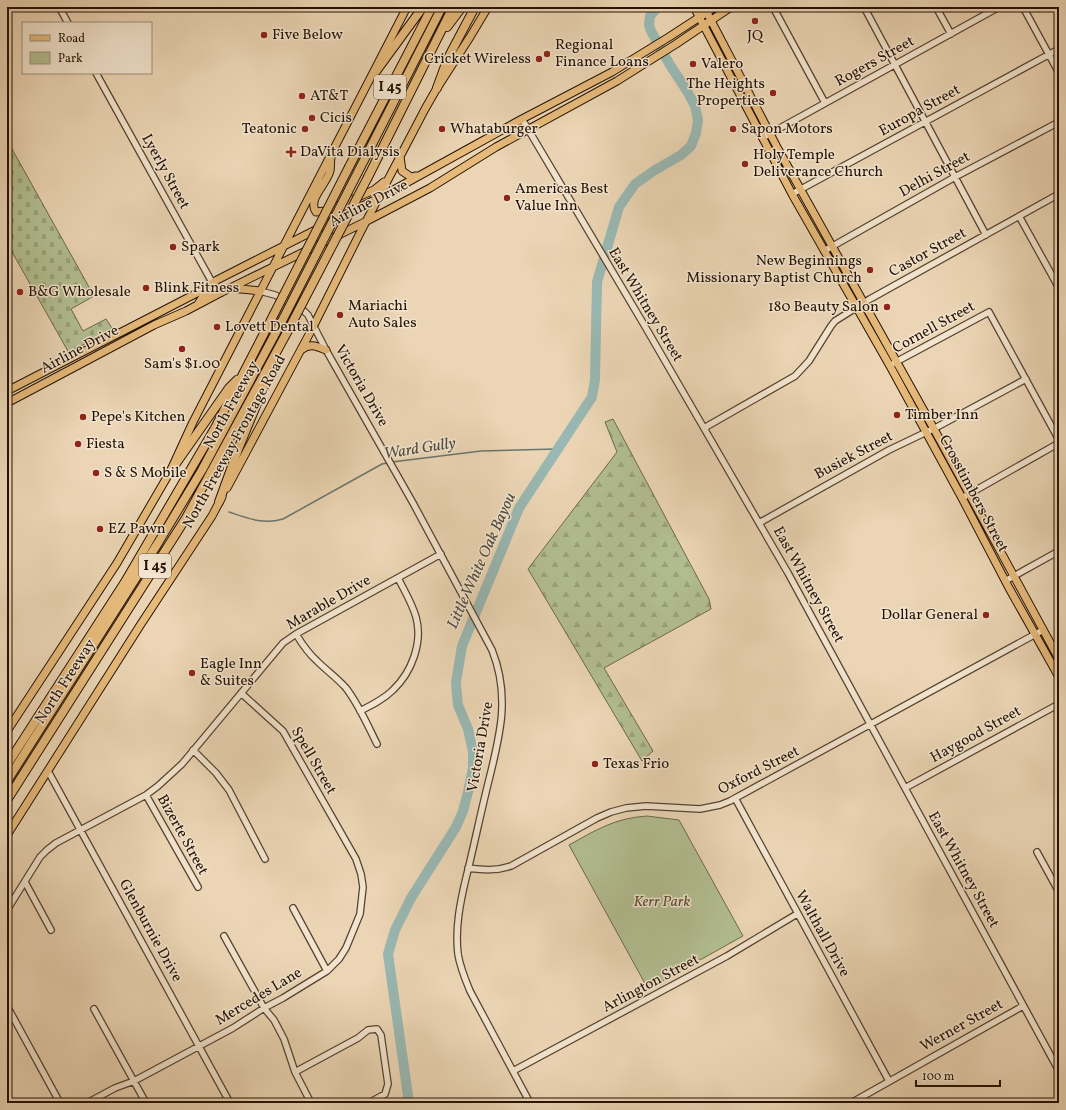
<svg xmlns="http://www.w3.org/2000/svg" width="1066" height="1110" font-family="Vollkorn,serif">
  <defs>
    <pattern id="forest-firs" width="22" height="20" patternUnits="userSpaceOnUse"><rect width="22" height="20" fill="#b2be91"/><path d="M5 1l3.5 6h-7zM16 11l3.5 6h-7z" fill="#99a27b"/></pattern>
    <pattern id="cemetery-stones" width="16" height="16" patternUnits="userSpaceOnUse"><rect width="16" height="16" fill="#b2be91"/><path d="M2 7V4a2 2 0 0 1 4 0v3zM10 15v-3a2 2 0 0 1 4 0v3z" fill="#99a27b"/></pattern>
  </defs>
  <rect width="100%" height="100%" fill="#ebd5b4"/>
  <filter id="stains"><feTurbulence type="fractalNoise" baseFrequency=".005" numOctaves="4"/><feColorMatrix values="0 0 0 0 .2 0 0 0 0 .09 0 0 0 0 .02 0 0 0 .5 -.17"/></filter>
  <radialGradient id="worn" r=".72"><stop offset=".6" stop-color="#630" stop-opacity="0"/><stop offset="1" stop-color="#630" stop-opacity=".3"/></radialGradient>
  <path fill="#b2be91" stroke="#6b684a" d="M647 816 679 820 743 936 648 989 569 845C596 830 615 818 647 816Z"/>
  <path fill="url(#forest-firs)" stroke="#6b684a" d="M613 419 709 599 711 609 604 668 653 751 642 761 528 569 617 452 605 422Z"/>
  <path fill="url(#cemetery-stones)" stroke="#6b684a" d="M7 140 94 296 71 309 83 331 106 319 112 328 69 353 7 243Z"/>
  <g fill="none" stroke-linecap="round" stroke-linejoin="round">
    <path stroke="#6a756d" stroke-width="1.5" d="M392 462 481 451 557 449
      M229 512C247 518 263 525 283 519L382 464 388 463"/>
    <path stroke="#99b8b3" stroke-width="10" d="M409 1103 388 954 395 930 411 898 456 827 463 811 468 792 473 768V752L468 729 458 705 457 696 456 682 462 646 519 508 592 397 595 380 597 282 619 207 635 184 655 170 681 155 691 146 696 133 698 120 695 106 687 91 670 65 651 31 649 25 650 16 658 7"/>
    <defs>
      <path id="minor" d="M59 7 68 23
        M773 7 825 103
        M864 7 986 235
        M936 7 951 34
        M1023 7 1059 73
        M96 73 213 284
        M522 119 643 323 788 573 1059 1071
        M762 138 999 7
        M792 194 1059 49
        M1019 216 1059 288
        M824 251 955 177 1059 122
        M260 291 275 295 302 309 308 315 326 350 413 503 492 650C512 700 498 742 486 792 479 821 473 850 466 878 460 903 455 928 458 954 460 967 465 979 470 991L530 1103
        M894 363 989 312 1059 440
        M704 428 795 376 809 361 831 326 835 321 870 299 1059 194
        M962 498 1059 443
        M759 523 889 450 937 427 1026 379
        M1005 581 1059 551
        M296 634C302 644 308 653 317 661 326 670 337 678 346 688 359 705 368 726 377 744
        M360 711C372 705 384 699 393 690 412 672 423 642 416 617 412 603 404 590 398 578
        M193 750 216 773 229 790 265 859
        M48 771 230 1103
        M905 788 1059 704
        M146 795 198 887
        M735 798 889 1081
        M1037 852 1059 892
        M468 868C484 870 496 871 511 866L597 818 611 812 626 808 646 806 700 809 720 805 730 801 1043 630
        M25 882 51 930
        M293 908 327 971
        M7 910 40 857 47 850 56 843 146 795 158 786 182 764 283 643 296 634 441 554
        M224 936 264 1008 274 1020 284 1039 295 1072 311 1103
        M7 1006 60 1103
        M94 1009 146 1103
        M513 1071 727 956 797 914
        M295 1072 358 1038 368 1030 377 1029 381 1035 388 1084 385 1094 369 1103
        M87 1103 115 1088 134 1081 233 1028 264 1008 283 998 327 971 339 959 346 948 360 914 363 887 361 874 356 859 283 731 241 693
        M851 1103 1023 1006"/>
      <path id="major" d="M694 7 792 194 890 366 962 498 1009 588 1059 677
        M704 7 778 149 934 429 1059 659
        M400 156 402 171 411 177 416 176
        M331 158C330 162 331 167 330 171 327 184 307 199 316 212L325 211 331 209 374 190 384 182
        M231 288 260 291
        M198 304 204 295 213 290 214 288 213 284
        M301 350C310 343 316 346 326 350
        M7 391 199 292 217 280 388 193 522 119 612 72 669 37 715 7
        M7 403 154 325 186 311 222 292 365 222 430 188 496 147 617 81 676 44 731 7
        M227 488 313 327 360 233 425 109 437 88 470 37 488 7
        M7 731 117 563 170 472 193 422 407 7
        M7 835 141 624 212 516 222 497"/>
      <path id="highway" d="M447 27 462 7
        M374 74 423 7
        M437 88 448 58 475 7
        M349 167 432 7
        M358 172 442 7
        M368 177 453 7
        M170 472 229 388 237 380
        M219 502 239 447 265 384
        M7 765 125 582 215 428 273 316
        M7 781 158 543 202 470 282 321
        M7 800 186 518 291 325"/>
    </defs>
    <use href="#minor" stroke="#56422f" stroke-width="8"/>
    <use href="#major" stroke="#241103" stroke-width="9"/>
    <use href="#highway" stroke="#241103" stroke-width="10"/>
    <use href="#minor" stroke="#f2e4ce" stroke-width="5.5"/>
    <use href="#major" stroke="#e6ba7a" stroke-width="7"/>
    <use href="#highway" stroke="#e6ba7a" stroke-width="8"/>
    <defs>
      <path id="highway-bridge" d="M273 316 349 167
        M282 321 358 172
        M291 325 368 177"/>
    </defs>
    <use href="#highway-bridge" stroke="#241103" stroke-width="10" stroke-linecap="butt"/>
    <use href="#highway-bridge" stroke="#e6ba7a" stroke-width="8"/>
  </g>
  <g fill="#8f2418" stroke="#f2e4ce" stroke-width="1.5">
    <circle cx="755" cy="21" r="4"/>
    <circle cx="264" cy="35" r="4"/>
    <circle cx="547" cy="54" r="4"/>
    <circle cx="539" cy="59" r="4"/>
    <circle cx="693" cy="64" r="4"/>
    <circle cx="773" cy="93" r="4"/>
    <circle cx="302" cy="96" r="4"/>
    <circle cx="312" cy="118" r="4"/>
    <circle cx="305" cy="129" r="4"/>
    <circle cx="442" cy="129" r="4"/>
    <circle cx="733" cy="129" r="4"/>
    <path d="M289 146h4v4h4v4h-4v4h-4v-4h-4v-4h4z"/>
    <circle cx="745" cy="164" r="4"/>
    <circle cx="507" cy="198" r="4"/>
    <circle cx="173" cy="247" r="4"/>
    <circle cx="870" cy="270" r="4"/>
    <circle cx="146" cy="288" r="4"/>
    <circle cx="20" cy="292" r="4"/>
    <circle cx="887" cy="307" r="4"/>
    <circle cx="340" cy="315" r="4"/>
    <circle cx="217" cy="327" r="4"/>
    <circle cx="182" cy="349" r="4"/>
    <circle cx="897" cy="415" r="4"/>
    <circle cx="83" cy="417" r="4"/>
    <circle cx="78" cy="444" r="4"/>
    <circle cx="96" cy="473" r="4"/>
    <circle cx="100" cy="529" r="4"/>
    <circle cx="986" cy="615" r="4"/>
    <circle cx="192" cy="673" r="4"/>
    <circle cx="595" cy="764" r="4"/>
  </g>
  <g text-anchor="middle" dominant-baseline="central" stroke-width="3" stroke-linejoin="round" paint-order="stroke">
    <g fill="#f2e4ce" stroke="#625040" stroke-width="1">
      <rect x="374" y="75" width="32" height="24" rx="3"/>
      <rect x="139" y="554" width="32" height="24" rx="3"/>
    </g>
    <g font-size="14" font-weight="bold" fill="#241103">
      <text x="390" y="87">I 45</text>
      <text x="155" y="566">I 45</text>
    </g>
    <g font-size="15" fill="#241103" stroke="#f2e4ce" text-anchor="start">
      <text x="272" y="35">Five Below</text>
      <text x="755" y="36" text-anchor="middle">JQ</text>
      <text x="555" y="45">Regional<tspan x="555" dy="17">Finance Loans</tspan></text>
      <text x="531" y="59" text-anchor="end">Cricket Wireless</text>
      <text x="701" y="64">Valero</text>
      <text x="765" y="84" text-anchor="end">The Heights<tspan x="765" dy="17">Properties</tspan></text>
      <text x="310" y="96">AT&amp;T</text>
      <text x="320" y="118">Cicis</text>
      <text x="297" y="129" text-anchor="end">Teatonic</text>
      <text x="450" y="129">Whataburger</text>
      <text x="741" y="129">Sapon Motors</text>
      <text x="300" y="152">DaVita Dialysis</text>
      <text x="753" y="155">Holy Temple<tspan x="753" dy="17">Deliverance Church</tspan></text>
      <text x="515" y="189">Americas Best<tspan x="515" dy="17">Value Inn</tspan></text>
      <text x="181" y="247">Spark</text>
      <text x="862" y="261" text-anchor="end">New Beginnings<tspan x="862" dy="17">Missionary Baptist Church</tspan></text>
      <text x="154" y="288">Blink Fitness</text>
      <text x="28" y="292">B&amp;G Wholesale</text>
      <text x="348" y="306">Mariachi<tspan x="348" dy="17">Auto Sales</tspan></text>
      <text x="879" y="307" text-anchor="end">180 Beauty Salon</text>
      <text x="225" y="327">Lovett Dental</text>
      <text x="182" y="364" text-anchor="middle">Sam's $1.00</text>
      <text x="905" y="415">Timber Inn</text>
      <text x="91" y="417">Pepe's Kitchen</text>
      <text x="86" y="444">Fiesta</text>
      <text x="104" y="473">S &amp; S Mobile</text>
      <text x="108" y="529">EZ Pawn</text>
      <text x="978" y="615" text-anchor="end">Dollar General</text>
      <text x="200" y="664">Eagle Inn<tspan x="200" dy="17">&amp; Suites</tspan></text>
      <text x="603" y="764">Texas Frio</text>
    </g>
    <g font-size="15" fill="#241103" stroke="#f2e4ce">
      <text transform="translate(875 62) rotate(-29)">Rogers Street</text>
      <text transform="translate(920 111) rotate(-29)">Europa Street</text>
      <text transform="translate(165 172) rotate(61)">Lyerly Street</text>
      <text transform="translate(935 175) rotate(-29)">Delhi Street</text>
      <text transform="translate(369 204) rotate(-27)">Airline Drive</text>
      <text transform="translate(928 253) rotate(-29)">Castor Street</text>
      <text transform="translate(645 305) rotate(59)">East Whitney Street</text>
      <text transform="translate(934 328) rotate(-29)">Cornell Street</text>
      <text transform="translate(80 350) rotate(-28)">Airline Drive</text>
      <text transform="translate(361 386) rotate(60)">Victoria Drive</text>
      <text transform="translate(232 405) rotate(-61)">North Freeway</text>
      <text transform="translate(235 442) rotate(-61)">North Freeway Frontage Road</text>
      <text transform="translate(854 456) rotate(-28)">Busiek Street</text>
      <text transform="translate(973 494) rotate(62)">Crosstimbers Street</text>
      <text transform="translate(808 585) rotate(61)">East Whitney Street</text>
      <text transform="translate(329 603) rotate(-30)">Marable Drive</text>
      <text transform="translate(66 682) rotate(-57)">North Freeway</text>
      <text transform="translate(976 735) rotate(-29)">Haygood Street</text>
      <text transform="translate(481 747) rotate(-80)">Victoria Drive</text>
      <text transform="translate(313 761) rotate(60)">Spell Street</text>
      <text transform="translate(759 771) rotate(-27)">Oxford Street</text>
      <text transform="translate(182 835) rotate(61)">Bizerte Street</text>
      <text transform="translate(963 870) rotate(61)">East Whitney Street</text>
      <text transform="translate(150 931) rotate(61)">Glenburnie Drive</text>
      <text transform="translate(822 934) rotate(61)">Walthall Drive</text>
      <text transform="translate(651 984) rotate(-28)">Arlington Street</text>
      <text transform="translate(259 997) rotate(-31)">Mercedes Lane</text>
      <text transform="translate(962 1026) rotate(-29)">Werner Street</text>
    </g>
    <g font-size="15" font-style="italic" fill="#564e35" stroke="#f2e4ce">
      <text x="662" y="902">Kerr Park</text>
    </g>
    <g font-size="16" font-style="italic" fill="#4d4b41" stroke="#f2e4ce">
      <text transform="translate(420 449) rotate(-9)">Ward Gully</text>
      <text transform="translate(482 561) rotate(-66)">Little White Oak Bayou</text>
    </g>
  </g>
  <rect width="1066" height="1110" fill="none" stroke="#ebd5b4" stroke-width="24"/>
  <rect x="8" y="8" width="1050" height="1094" fill="none" stroke="#241103" stroke-width="2"/>
  <rect x="12" y="12" width="1042" height="1086" fill="none" stroke="#241103"/>
  <rect x="22" y="22" width="130" height="52" fill="#f2e4ce" stroke="#a0907d"/>
  <rect x="30" y="35" width="20" height="6" fill="#e6ba7a" stroke="#a0907d"/>
  <text x="58" y="42" font-size="12" fill="#241103">Road</text>
  <rect x="30" y="52" width="20" height="12" fill="#b2be91" stroke="#a0907d"/>
  <text x="58" y="62" font-size="12" fill="#241103">Park</text>
  <path d="M916 1080v6h84v-6" fill="none" stroke="#241103" stroke-width="2"/>
  <text x="922" y="1080" font-size="12" fill="#241103" stroke="#f2e4ce" stroke-width="3" paint-order="stroke">100 m</text>
  <rect width="100%" height="100%" filter="url(#stains)"/>
  <rect width="100%" height="100%" fill="url(#worn)"/>
</svg>
